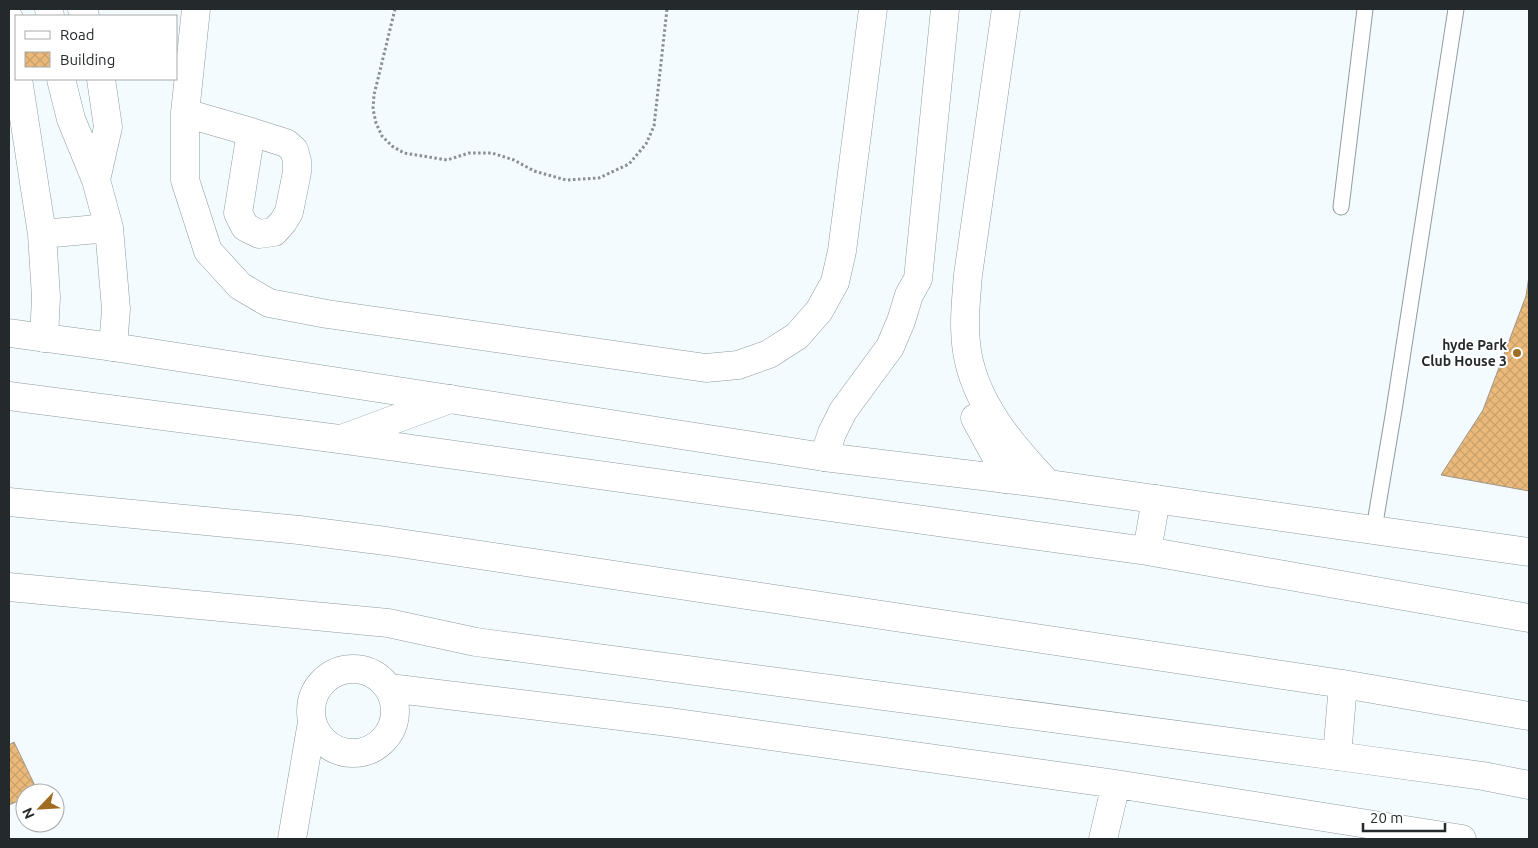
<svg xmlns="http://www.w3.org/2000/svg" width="1538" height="848" font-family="Ubuntu,sans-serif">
  <defs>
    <pattern id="building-cross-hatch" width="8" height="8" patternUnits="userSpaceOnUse" patternTransform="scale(1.25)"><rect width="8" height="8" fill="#ebba7b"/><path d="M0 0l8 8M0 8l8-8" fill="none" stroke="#c9a06a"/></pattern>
  </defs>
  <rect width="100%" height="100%" fill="#f3fbfe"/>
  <path fill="url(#building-cross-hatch)" stroke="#9d968d" d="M1529 276V491L1441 475 1483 410 1526 296Z
    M14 742 38 792 25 793V798L9 805V745Z"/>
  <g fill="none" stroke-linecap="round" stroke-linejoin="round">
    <defs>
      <path id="service" d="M1341 207 1365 9
        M1374 529 1394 410 1456 9"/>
      <path id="minor" d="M49 9 50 16
        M82 9 85 16
        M196 9 185 113V180L208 251 240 286 269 303 327 314 706 368 738 365 769 354 797 336 819 311 835 282 842 251 873 9
        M1006 9 968 275C966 300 963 326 967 351 975 404 1013 447 1048 484
        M9 19 16 67
        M18 79 42 234 46 297 44 338
        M61 79 71 119 96 180 109 228 116 309 113 347
        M185 113 251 132 286 143 294 150 297 161V172L289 212 283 222 274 232 259 234 245 227 238 213 251 132
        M96 180 108 127 101 79
        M42 234 109 228
        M975 418 998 460 1005 479
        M824 457 832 433 843 411 890 347 901 321 909 295 918 279 945 9
        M311 711a42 42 0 1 1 84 0a42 42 0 1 1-84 0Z
        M389 688 669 722 1116 784 1462 839
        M292 839 312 722
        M1103 839 1116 784"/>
      <path id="tertiary" d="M9 333 113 347 824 457 1048 484 1529 552
        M9 587 388 623 476 642 1337 756 1483 776 1529 785"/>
      <path id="secondary" d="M9 396 339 439 1147 551 1529 618
        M344 438 450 399
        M9 502 299 530 386 541 1343 684 1529 716
        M1147 551 1156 499
        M1337 756 1343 684"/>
    </defs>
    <use href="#service" stroke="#8f9b9f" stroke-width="17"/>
    <use href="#minor" stroke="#8f9b9f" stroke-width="29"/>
    <use href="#tertiary" stroke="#8f9b9f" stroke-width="29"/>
    <use href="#secondary" stroke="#8f9b9f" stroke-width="29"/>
    <path stroke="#898f92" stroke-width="3" stroke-dasharray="2.5 2.5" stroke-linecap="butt" d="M395 9 374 95 373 109 376 123 382 136 392 146 404 153 447 160 469 153H492L514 160 534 171 566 180 599 178 629 164 646 144 654 126 667 9"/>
    <use href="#service" stroke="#fff" stroke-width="15"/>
    <use href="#minor" stroke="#fff" stroke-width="28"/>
    <use href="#tertiary" stroke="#fff" stroke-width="28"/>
    <use href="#secondary" stroke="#fff" stroke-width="28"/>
  </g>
  <circle fill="#9f6d22" stroke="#fff" stroke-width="2" cx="1517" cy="353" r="5"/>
  <g text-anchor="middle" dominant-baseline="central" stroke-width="4" stroke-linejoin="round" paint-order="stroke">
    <g font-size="14" font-weight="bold" fill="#24292b" stroke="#fff" text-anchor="end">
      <text x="1507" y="345">hyde Park<tspan x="1507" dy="16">Club House 3</tspan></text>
    </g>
  </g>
  <rect width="1538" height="848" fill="none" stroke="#24292b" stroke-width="20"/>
  <rect x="15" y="15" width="162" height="65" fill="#ffffff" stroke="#a7a9aa"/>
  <rect x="25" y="31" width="25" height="8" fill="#ffffff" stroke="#a7a9aa"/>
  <text x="60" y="40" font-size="15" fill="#24292b">Road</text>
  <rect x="25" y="52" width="25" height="15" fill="url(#building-cross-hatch)" stroke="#a7a9aa"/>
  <text x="60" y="65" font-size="15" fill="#24292b">Building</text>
  <g transform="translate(40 808) rotate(245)"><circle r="24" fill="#ffffff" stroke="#a7a9aa"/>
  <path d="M0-4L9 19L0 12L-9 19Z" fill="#9f6d22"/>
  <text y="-8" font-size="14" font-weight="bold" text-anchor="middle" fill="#24292b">N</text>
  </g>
  <path d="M1363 823v8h82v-8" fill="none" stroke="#24292b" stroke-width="2.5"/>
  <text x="1370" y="823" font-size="15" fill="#24292b" stroke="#ffffff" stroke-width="4" paint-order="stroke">20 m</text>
</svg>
